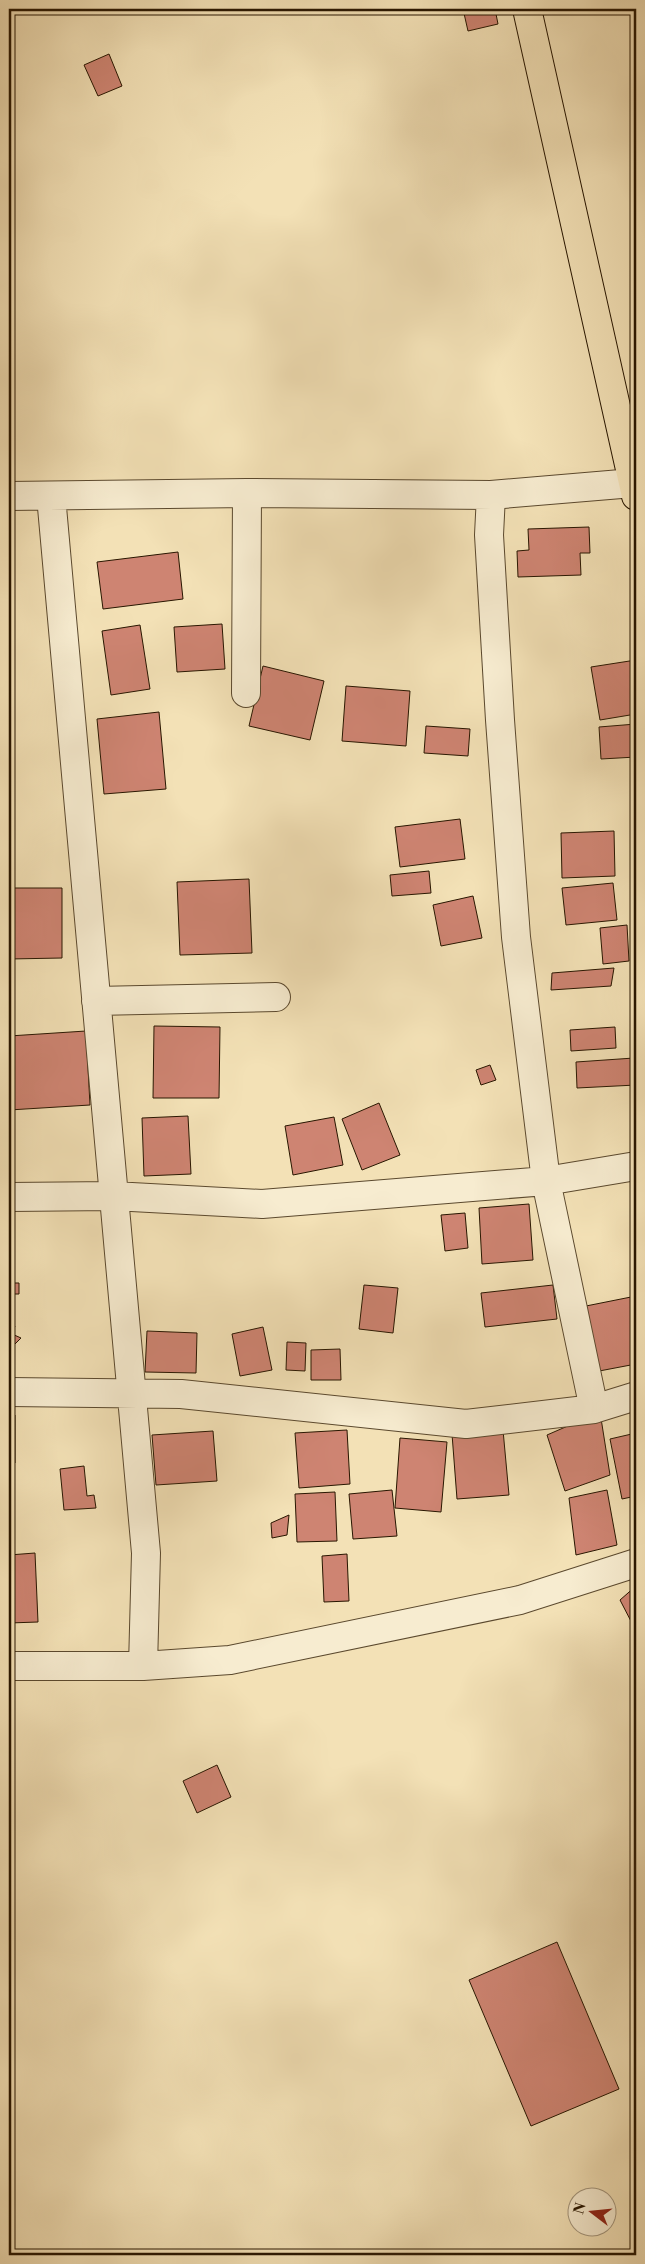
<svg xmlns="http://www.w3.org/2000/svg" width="645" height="2264" font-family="'Libre Bodoni',serif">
  <rect width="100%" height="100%" fill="#f3e1b6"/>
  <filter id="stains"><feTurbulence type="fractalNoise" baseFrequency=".004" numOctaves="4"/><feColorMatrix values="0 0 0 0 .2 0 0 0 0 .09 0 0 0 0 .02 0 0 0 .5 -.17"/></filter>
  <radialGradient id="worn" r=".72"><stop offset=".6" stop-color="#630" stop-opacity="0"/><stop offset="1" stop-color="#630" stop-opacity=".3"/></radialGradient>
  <path fill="#ce8472" stroke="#281600" d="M463 9H495L498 24 468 31Z
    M109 54 122 86 98 96 84 65Z
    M589 527 590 553H580L581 575 518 577 517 551 529 550 528 529Z
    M178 552 183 599 103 609 97 562Z
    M222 624 225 669 177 672 174 627Z
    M140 625 150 689 111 695 102 631Z
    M636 660V714L600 720 591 667Z
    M263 666 324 681 310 740 249 726Z
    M346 686 410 691 406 746 342 741Z
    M159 712 166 789 104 794 97 719Z
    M636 724V757L601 759 599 727Z
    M426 726 470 729 468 756 424 753Z
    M460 819 465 859 400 867 395 827Z
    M614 831 615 876 562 878 561 833Z
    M429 871 431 893 392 896 390 875Z
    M249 879 252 953 180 955 177 882Z
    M613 883 617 920 566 925 562 888Z
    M9 888H62V958L9 959Z
    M473 896 482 938 441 946 433 905Z
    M627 925 629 961 603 964 600 928Z
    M614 968 611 986 551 990 552 973Z
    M154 1026 220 1027 219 1098H153Z
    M615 1027 616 1048 571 1051 570 1030Z
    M86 1031 90 1105 9 1110V1036Z
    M634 1058 636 1085 577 1088 576 1062Z
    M490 1065 496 1080 481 1085 476 1070Z
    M379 1103 400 1155 362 1170 342 1119Z
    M188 1116 191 1174 144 1176 142 1118Z
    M334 1117 343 1165 293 1175 285 1126Z
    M529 1204 533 1260 482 1264 479 1208Z
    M465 1213 468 1248 445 1251 441 1215Z
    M9 1271H11L10 1283H19V1294H11L12 1317H9Z
    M364 1285 398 1288 393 1333 359 1329Z
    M553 1285 557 1319 485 1327 481 1293Z
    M636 1296V1364L594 1372 586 1306Z
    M9 1326H15L12 1334 21 1338 12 1347 14 1366H9Z
    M263 1327 272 1370 240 1376 232 1334Z
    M147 1331 197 1333 196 1373 145 1372Z
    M287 1342 306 1343 305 1371 286 1370Z
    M340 1349 341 1380H311V1350Z
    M600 1412 610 1475 565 1491 547 1435Z
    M9 1415H15V1463L9 1464Z
    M347 1430 350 1484 299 1488 295 1433Z
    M503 1430 509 1495 457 1499 452 1434Z
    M213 1431 217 1481 156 1485 152 1435Z
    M636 1433V1496L622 1499 610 1439Z
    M400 1438 447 1442 441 1512 395 1508Z
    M84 1466 87 1496 94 1495 96 1508 64 1510 60 1469Z
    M392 1490 397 1536 353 1539 349 1494Z
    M607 1490 617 1545 576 1555 569 1498Z
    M335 1492 337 1541 297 1542 295 1494Z
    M289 1515 287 1535 272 1538 271 1523Z
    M35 1553 38 1622 9 1623V1555Z
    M347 1554 349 1601 324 1602 322 1556Z
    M636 1586V1625L634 1627 620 1600Z
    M217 1765 231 1797 197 1813 183 1781Z
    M557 1942 619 2089 531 2126 469 1980Z"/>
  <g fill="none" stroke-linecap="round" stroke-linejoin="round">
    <defs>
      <path id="minor" d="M491 495 489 535 500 720 516 937 546 1181 594 1409
        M9 496 247 493 491 495 633 483
        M51 496 146 1553 143 1666
        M246 693 247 493
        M96 1001 276 997
        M9 1197 113 1196 262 1204 546 1181 636 1166
        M9 1392 181 1394 466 1424 594 1409 636 1396
        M9 1666H143L230 1660 520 1600 636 1563"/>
      <path id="major" d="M527 9 636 496"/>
    </defs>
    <use href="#minor" stroke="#5b492e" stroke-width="30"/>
    <use href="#major" stroke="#281600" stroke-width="30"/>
    <use href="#minor" stroke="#f7ecd0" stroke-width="28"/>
    <use href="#major" stroke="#f3e1b6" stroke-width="28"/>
  </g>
  <rect width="645" height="2264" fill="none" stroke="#f3e1b6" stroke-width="30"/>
  <rect x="10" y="10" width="625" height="2244" fill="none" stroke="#281600" stroke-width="2.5"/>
  <rect x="15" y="15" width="615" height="2234" fill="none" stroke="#281600"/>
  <g transform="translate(592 2212) rotate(286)"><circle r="24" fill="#f7ecd0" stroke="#a4967d"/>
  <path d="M0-4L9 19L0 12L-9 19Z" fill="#8f2418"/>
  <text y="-8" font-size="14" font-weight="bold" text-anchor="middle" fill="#281600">N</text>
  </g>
  <rect width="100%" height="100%" filter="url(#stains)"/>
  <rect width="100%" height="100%" fill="url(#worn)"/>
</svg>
